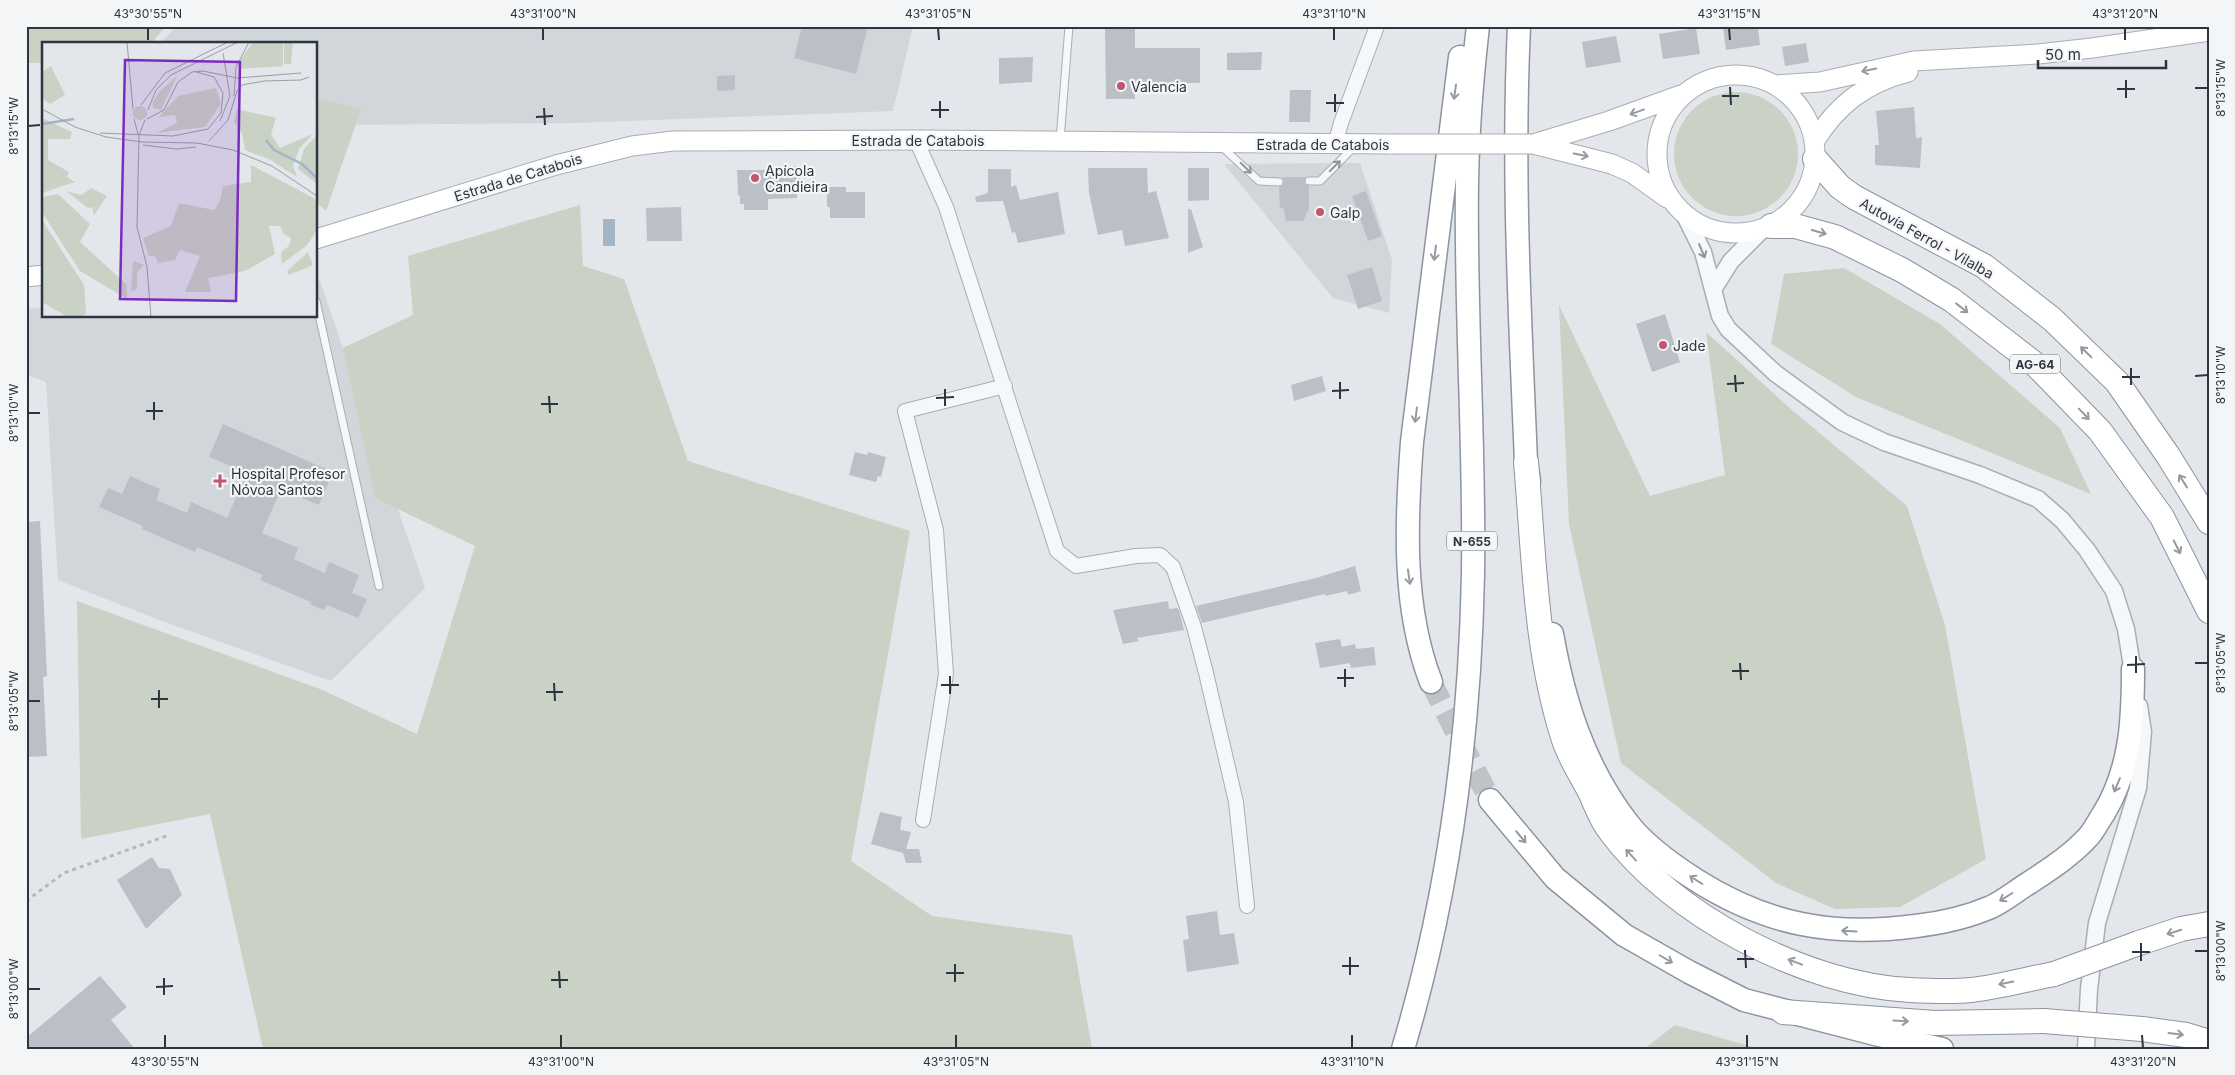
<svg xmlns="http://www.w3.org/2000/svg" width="2235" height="1075" font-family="Inter,sans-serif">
  <rect width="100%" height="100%" fill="#e3e6ea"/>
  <path fill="#d1d6db" d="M176 26H913L893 111 575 123 316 125V44H160Z
    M1360 163 1392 260 1389 313 1333 298 1224 164Z
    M316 281H320L425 588 331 681 159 620 58 580 46 382 27 375V309L44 307V316H316Z"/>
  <path fill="#cad2c5" d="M26 26H166L151 44H44V63H26Z
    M1674 154a62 62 0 1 1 124 0a62 62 0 1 1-124 0Z
    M316 98 361 109 326 211 316 202Z
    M580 205 583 266 624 279 688 461 910 531 851 861 932 916 1072 935 1092 1049H263L210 814 81 839 77 601 320 689 417 734 475 546 375 498 343 348 413 315 408 256Z
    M1844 268 1940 324 2060 428 2091 494 1856 397 1771 344 1784 274Z
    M1559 305 1650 496 1725 475 1706 332 1793 411 1907 506 1945 625 1986 859 1900 907 1835 909 1776 883 1621 763 1569 524Z
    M1675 1025 1760 1049H1644Z"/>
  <path fill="#a2b6c5" d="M603 219H615V246H603Z"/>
  <path fill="#bbc0c6" d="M802 26H868L856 74 794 58Z
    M1105 26H1135V48H1200V83H1135V99H1106Z
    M1723 26H1758L1760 45 1726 50Z
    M1696 28 1700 54 1663 59 1659 34Z
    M1616 36 1621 62 1586 68 1582 42Z
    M1806 43 1809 62 1785 66 1782 47Z
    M1262 52 1261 70H1227V53Z
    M1033 57 1032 82 999 84V58Z
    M735 75V90L717 91V76Z
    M1290 90H1311L1310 122H1289Z
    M1914 107 1916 138 1922 137 1920 168 1875 165V145H1879L1876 111Z
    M787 166H800V179H797V198L768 199V210H744V204H740V196L738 195 737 170H768V168H787Z
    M1088 168H1147L1148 193 1156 191 1169 238 1125 246 1122 230 1098 235 1089 193Z
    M1188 168H1209V200L1188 201Z
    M988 169H1011V187L1016 185 1020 200 1058 192 1065 234 1018 243 1015 232 1012 233 1003 201 976 202 975 197 988 193Z
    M1282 177H1306L1304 183 1309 186V209L1303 221H1286L1284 209 1280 208 1279 187 1283 185 1284 182Z
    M827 187H846V192H865V218H830V207H827Z
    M1366 191 1382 236 1368 241 1352 196Z
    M681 207 682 241H647L646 208Z
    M1188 209H1191L1203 247 1188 253Z
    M1372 267 1382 301 1358 309 1347 275Z
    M1665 314 1680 362 1652 372 1636 324Z
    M1322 376 1326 391 1294 401 1291 385Z
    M223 424 333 472 319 505 281 489 262 533 298 548 294 559 325 573 329 562 359 575 352 593 367 599 358 618 327 605 324 610 310 604 311 602 260 580 263 575 197 547 195 552 142 529 143 526 99 507 108 488 122 494 130 476 160 489 156 500 187 513 191 502 227 518 247 473 209 457Z
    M855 452 867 455 868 452 886 457 881 477 878 476 876 482 849 475Z
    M40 521 47 676 43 677 47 756 26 757V522Z
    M1355 566 1361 591 1348 595 1347 591 1325 596V594L1202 623 1196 606 1316 578Z
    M1168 601 1169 609 1177 608 1179 610 1184 630 1137 638 1139 641 1123 644 1113 610Z
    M1340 639 1342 647 1355 644 1356 649 1374 647 1376 665 1351 668 1350 663 1320 668 1315 643Z
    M880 812 902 817 900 830 911 832 906 849H919L922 863H906L903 853 871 844Z
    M152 857 159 868 170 869 182 895 146 929 117 880Z
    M1217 911 1220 935 1234 933 1239 964 1187 972 1183 940 1189 939 1186 916Z
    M100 976 127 1007 111 1020 135 1049H26V1038Z"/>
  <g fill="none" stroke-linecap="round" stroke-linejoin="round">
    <path stroke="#bfc3c8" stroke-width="22" stroke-dasharray="22 11" stroke-linecap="butt" d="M1431 682 1490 800"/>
    <defs>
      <path id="service" d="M1060 140 1069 26
        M1222 147 1259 181 1279 182
        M1309 181H1320L1355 146
        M316 301 379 586"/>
      <path id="minor" d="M916 140 946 207 1057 551 1076 566 1136 556 1160 555 1173 567 1194 627 1206 673 1236 802 1247 906
        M1335 144 1341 123 1377 26
        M923 820 946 674 936 530 905 411 1005 386"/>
      <path id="tertiary" d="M1685 216 1703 252 1720 316 1728 329 1775 373 1842 422 1884 442 1980 475 2038 499 2062 520 2087 550 2114 591 2126 629 2134 679
        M1714 288 1731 261 1763 229
        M2086 1049 2089 989 2097 923 2138 788 2143 732 2139 706"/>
      <path id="secondary" d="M1657 154a79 79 0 1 1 158 0a79 79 0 1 1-158 0Z
        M1775 85 1820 82 1914 61 2038 54 2092 48 2209 31
        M1814 142C1837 105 1865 83 1908 72
        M1533 144 1609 121 1681 95
        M1533 144 1612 164 1632 173 1667 198
        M316 239 556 165 632 146 673 141 916 140 1392 144
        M26 277 44 275"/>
      <path id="trunk" d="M1519 26C1512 172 1520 316 1526 462L1529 481
        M1552 634C1564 702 1584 766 1627 822 1644 845 1671 864 1696 880 1767 925 1833 937 1916 926 1941 923 1968 917 1991 907 2004 901 2016 891 2029 883 2050 869 2072 855 2089 836 2095 829 2099 820 2104 813 2131 768 2133 720 2133 669
        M1431 682C1402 607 1406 521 1412 442L1460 57
        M1490 800 1555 878 1624 935 1689 972 1744 1000 1879 1035 1942 1049
        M1403 1049C1449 895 1470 734 1473 574 1475 443 1465 312 1467 181 1468 129 1472 78 1478 26"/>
      <path id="motorway" d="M1815 159 1840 187 1854 197 1984 266 2052 319 2117 382 2169 457 2209 522
        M1771 226H1795L1835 237 1902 270 1952 300 2036 365 2100 431 2162 517 2209 611
        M1526 462C1534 554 1535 651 1564 740 1570 758 1581 775 1590 792 1596 805 1601 820 1610 831 1672 915 1805 985 1910 990 1929 991 1951 992 1971 990 1999 987 2027 979 2054 974
        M2139 943 2181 929 2209 924
        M1783 1012 1935 1023 2044 1021
        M2142 1029 2186 1035 2209 1042"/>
    </defs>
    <use href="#service" stroke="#a9adb4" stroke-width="9"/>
    <use href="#minor" stroke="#a9adb4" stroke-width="16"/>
    <use href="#tertiary" stroke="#a9adb4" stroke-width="19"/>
    <use href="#secondary" stroke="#a9adb4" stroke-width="21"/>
    <use href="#trunk" stroke="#8c959f" stroke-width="25"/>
    <use href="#motorway" stroke="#8c959f" stroke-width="26"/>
    <path stroke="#b5b9bd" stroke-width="3" stroke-dasharray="4 4" stroke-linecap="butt" d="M26 901 64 873 169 835"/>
    <use href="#service" stroke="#f5f7f8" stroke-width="7"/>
    <use href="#minor" stroke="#f5f7f8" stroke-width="14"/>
    <use href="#tertiary" stroke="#f5f7f8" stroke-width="16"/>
    <use href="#secondary" stroke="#fff" stroke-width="19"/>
    <use href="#trunk" stroke="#fff" stroke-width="22"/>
    <use href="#motorway" stroke="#fff" stroke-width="24"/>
    <defs>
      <path id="secondary-bridge" d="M1392 144H1533"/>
      <path id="motorway-bridge" d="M2054 974 2139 943
        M2044 1021 2142 1029"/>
    </defs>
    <use href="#secondary-bridge" stroke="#a9adb4" stroke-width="21" stroke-linecap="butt"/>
    <use href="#motorway-bridge" stroke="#8c959f" stroke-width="26" stroke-linecap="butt"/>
    <use href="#secondary-bridge" stroke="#fff" stroke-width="19"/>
    <use href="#motorway-bridge" stroke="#fff" stroke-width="24"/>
  </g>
  <defs><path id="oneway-shaft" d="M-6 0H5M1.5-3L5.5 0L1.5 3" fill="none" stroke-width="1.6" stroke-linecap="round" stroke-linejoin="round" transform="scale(1.25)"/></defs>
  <g stroke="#969aa0">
    <use href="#oneway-shaft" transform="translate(1869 70) rotate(168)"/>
    <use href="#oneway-shaft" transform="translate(1455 92) rotate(98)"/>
    <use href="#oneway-shaft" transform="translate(1637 112) rotate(160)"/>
    <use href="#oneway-shaft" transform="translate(1581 155) rotate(12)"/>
    <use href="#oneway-shaft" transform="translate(1819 232) rotate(16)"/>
    <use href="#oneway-shaft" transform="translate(1435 253) rotate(97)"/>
    <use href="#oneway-shaft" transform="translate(1962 308) rotate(38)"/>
    <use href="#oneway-shaft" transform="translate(2086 352) rotate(-136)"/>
    <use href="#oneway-shaft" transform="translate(2084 414) rotate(46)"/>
    <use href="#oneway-shaft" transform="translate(1416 415) rotate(97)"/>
    <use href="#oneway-shaft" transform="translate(2183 481) rotate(-122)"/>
    <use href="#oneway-shaft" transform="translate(2177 547) rotate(63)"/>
    <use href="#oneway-shaft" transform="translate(1409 577) rotate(82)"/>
    <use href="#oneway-shaft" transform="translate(2117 785) rotate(113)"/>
    <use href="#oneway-shaft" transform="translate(1521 837) rotate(50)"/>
    <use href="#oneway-shaft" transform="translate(1631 855) rotate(-132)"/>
    <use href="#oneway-shaft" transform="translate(1696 880) rotate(-148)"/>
    <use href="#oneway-shaft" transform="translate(2006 897) rotate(148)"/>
    <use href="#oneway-shaft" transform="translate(1849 931) rotate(-177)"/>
    <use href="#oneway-shaft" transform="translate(2174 932) rotate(162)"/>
    <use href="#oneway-shaft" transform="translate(1666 959) rotate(30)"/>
    <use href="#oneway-shaft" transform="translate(1795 962) rotate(-159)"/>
    <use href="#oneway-shaft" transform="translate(2006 983) rotate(169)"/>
    <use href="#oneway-shaft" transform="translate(1901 1021) rotate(3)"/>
    <use href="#oneway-shaft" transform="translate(2176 1034) rotate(7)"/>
  </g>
  <g stroke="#91969c">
    <use href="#oneway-shaft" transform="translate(1335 166) rotate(-45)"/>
    <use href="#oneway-shaft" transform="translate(1246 168) rotate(45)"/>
    <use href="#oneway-shaft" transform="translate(1702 251) rotate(67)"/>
  </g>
  <path fill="none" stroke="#2d3540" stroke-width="2" d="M148 28V40M543 28V40M938 28 939 40M1334 28V40M1729 28 1730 40M2125 28V40M2126 80V98M1730 87 1731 105M2195 88H2208M2117 89H2135M1335 94V112M1722 96H1739M940 101V118M1326 103H1344M544 108 545 125M931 110H949M536 117 553 116M28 126 40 125M2131 368V385M1735 375 1736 392M2195 376 2208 375M2122 377H2140M1340 382V399M1727 384 1744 383M945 389V406M1332 391 1349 390M549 396 550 413M936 398 954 397M154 402V420M541 404H558M146 411H163M28 413H40M2136 656V673M1740 663 1741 680M2195 663H2208M2127 665 2145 664M1345 669V687M1732 671H1749M950 676V694M1337 678H1354M554 683 555 701M941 685H959M159 690V708M546 692H563M151 699H168M28 701H40M2141 943V961M1745 950 1746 968M2195 951H2208M2132 952H2150M1350 957V975M1737 959H1754M955 964V982M1342 966H1359M559 971 560 988M946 973H964M164 978V995M551 980H568M156 987 173 986M28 989H40M165 1035V1048M561 1035V1048M956 1035V1048M1352 1035V1048M1747 1035V1048M2142 1035 2143 1048"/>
  <g fill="#bf5770" stroke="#f3f5f7" stroke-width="2">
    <circle cx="1121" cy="86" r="5"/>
    <circle cx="755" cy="178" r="5"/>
    <circle cx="1320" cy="212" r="5"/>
    <circle cx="1663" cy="345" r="5"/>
    <path d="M217.5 473.5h5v5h5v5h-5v5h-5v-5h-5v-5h5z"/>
  </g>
  <g text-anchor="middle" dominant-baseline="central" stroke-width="4.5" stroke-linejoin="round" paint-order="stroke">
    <g fill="#f3f5f7" stroke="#686f77" stroke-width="1">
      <rect x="2010" y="354.5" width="50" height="19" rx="4"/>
      <rect x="1447" y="531.5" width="50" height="19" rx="4"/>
    </g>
    <g font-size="12" font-weight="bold" fill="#2d3540">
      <text x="2035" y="364">AG-64</text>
      <text x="1472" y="541">N-655</text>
    </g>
    <g font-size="14" fill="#2d3540" stroke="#f3f5f7" text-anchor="start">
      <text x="1131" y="86">Valencia</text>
      <text x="765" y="170">Apícola<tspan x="765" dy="16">Candieira</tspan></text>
      <text x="1330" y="212">Galp</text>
      <text x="1673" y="345">Jade</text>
      <text x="231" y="473">Hospital Profesor<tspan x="231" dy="16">Nóvoa Santos</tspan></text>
    </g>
    <g font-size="14" fill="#2d3540" stroke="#f3f5f7">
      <text x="918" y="140">Estrada de Catabois</text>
      <text x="1323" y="144">Estrada de Catabois</text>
      <text transform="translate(518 177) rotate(-17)">Estrada de Catabois</text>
      <text transform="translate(1927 238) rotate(29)">Autovía Ferrol - Vilalba</text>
    </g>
  </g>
  <g transform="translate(42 42)">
    <rect width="275" height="275" fill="#e3e6ea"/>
    <path d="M211 0H241V24L197 27 199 17ZM242 0H251L249 22H242ZM9 24 23 53 8 62 0 56V30ZM135 34 119 68 111 66V60L117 50ZM174 46 179 62 163 85 114 91 135 81 133 73 117 75 136 54ZM91 71a7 7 0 1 1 14 0a7 7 0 1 1-14 0ZM195 67 234 76 229 92 238 106 271 92 257 107 251 124 255 135 227 117 203 108 200 91 192 80ZM0 76 30 90 28 97H6V118L27 130 25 135 33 140 0 151ZM275 93V142L256 127 262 107ZM209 123 275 158V188L265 203 240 222 239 210 247 204 249 196 242 192 238 184H227L233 212 203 229 166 236 169 250H143L158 214 138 208 133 218 116 221 113 214H107L101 196 129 184 137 161 172 168 178 159 181 144 209 140ZM49 146 65 154 52 173 50 165 46 166 24 149 40 153ZM16 152 48 182 38 200 85 243V257L38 229 0 170V155ZM0 178 42 243 44 272 38 275H26L0 260ZM266 210 271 223 247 233 245 229ZM91 219 102 223 95 230V247L89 249Z" fill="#cad2c5"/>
    <path fill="none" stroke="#a2b6c5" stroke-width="2.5" d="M0 82 32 77M224 98 232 108 260 122 275 136"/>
    <path fill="none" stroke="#9a9fa6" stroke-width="1" d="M85 0 91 67M192 54 194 25 207 0M99 63 123 31 186 0M0 67 33 85 64 95 100 100 155 101 191 108 230 124 275 154M106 68 114 48 129 33 196 0M92 77 96 92M105 77 122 68 136 40 150 30 161 29 195 36 259 31M103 78 97 93 95 185 105 225 109 275M178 79 188 54 181 11M58 91 131 94 166 87 179 71 181 51 172 35 154 30M167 99 186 78 195 49 200 43 222 39 259 38 267 35M101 103 134 107 154 105"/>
    <path fill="#7b2cbf" fill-opacity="0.15" stroke="#7b2cbf" stroke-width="2.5" d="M83 18 198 20 194 259 78 257Z"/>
    <rect width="275" height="275" fill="none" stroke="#2d3540" stroke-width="2.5"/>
  </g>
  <rect width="2235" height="1075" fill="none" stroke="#f3f5f7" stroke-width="55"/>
  <path d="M2038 60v8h128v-8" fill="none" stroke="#2d3540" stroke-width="2.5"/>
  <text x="2045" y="60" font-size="15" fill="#2d3540" stroke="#f3f5f7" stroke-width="4" paint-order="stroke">50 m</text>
  <rect x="28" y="28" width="2180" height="1020" fill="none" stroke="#2d3540" stroke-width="2"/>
  <g font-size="12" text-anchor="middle" fill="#2d3540">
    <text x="148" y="18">43°30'55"N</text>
    <text x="543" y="18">43°31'00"N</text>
    <text x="938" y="18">43°31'05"N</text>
    <text x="1334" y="18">43°31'10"N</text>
    <text x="1729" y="18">43°31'15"N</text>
    <text x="2125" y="18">43°31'20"N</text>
    <text transform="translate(2221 88) rotate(-90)" y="4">8°13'15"W</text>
    <text transform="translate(14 126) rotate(-90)" y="4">8°13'15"W</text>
    <text transform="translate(2221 375) rotate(-90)" y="4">8°13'10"W</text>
    <text transform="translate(14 413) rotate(-90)" y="4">8°13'10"W</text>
    <text transform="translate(2221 663) rotate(-90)" y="4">8°13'05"W</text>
    <text transform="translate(14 701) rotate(-90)" y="4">8°13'05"W</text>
    <text transform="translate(2221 951) rotate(-90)" y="4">8°13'00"W</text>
    <text transform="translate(14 989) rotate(-90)" y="4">8°13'00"W</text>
    <text x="165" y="1066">43°30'55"N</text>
    <text x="561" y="1066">43°31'00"N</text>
    <text x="956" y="1066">43°31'05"N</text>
    <text x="1352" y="1066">43°31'10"N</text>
    <text x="1747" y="1066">43°31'15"N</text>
    <text x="2143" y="1066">43°31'20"N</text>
  </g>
</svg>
